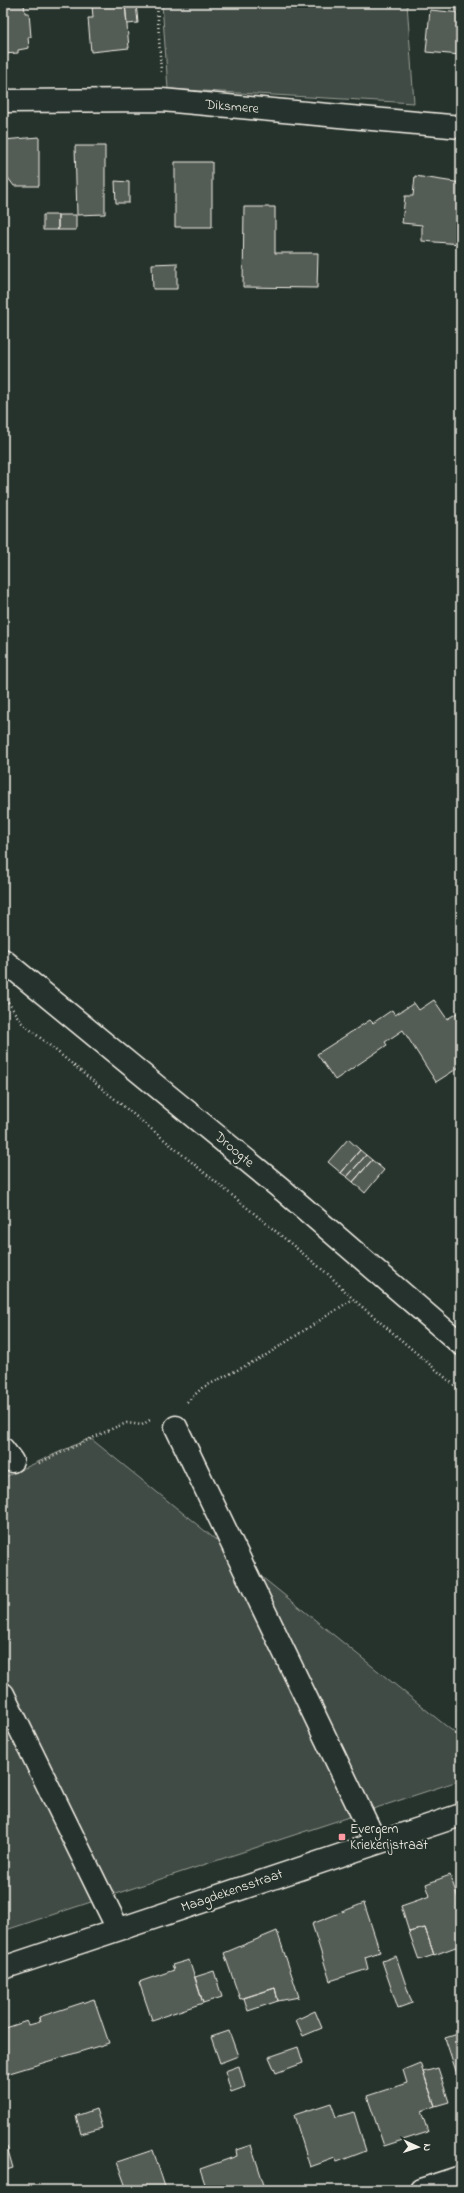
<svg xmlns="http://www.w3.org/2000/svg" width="464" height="2193" font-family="'Indie Flower',sans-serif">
  <rect width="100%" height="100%" fill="#26332d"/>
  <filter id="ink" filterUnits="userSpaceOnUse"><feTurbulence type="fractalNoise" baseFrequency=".025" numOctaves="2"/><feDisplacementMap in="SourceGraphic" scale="8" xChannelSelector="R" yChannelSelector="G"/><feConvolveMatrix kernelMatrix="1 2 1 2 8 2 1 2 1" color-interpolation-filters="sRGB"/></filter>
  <g filter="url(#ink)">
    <path fill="#414b45" stroke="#9a9e96" d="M162 3H407L414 103 168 89Z
      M90 1438 461 1738V1780L3 1931V1478Z"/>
    <path fill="#525c55" stroke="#f4f1e8" d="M3 3H24L25 13H29L31 37H28L29 48 18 50V53L3 54Z
      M98 3H125L129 48 91 52 88 18H93L92 5H98Z
      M125 3H136L138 23 127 24Z
      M430 10 461 13V55L426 52Z
      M39 137V186H14L3 171V140Z
      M75 146H105V214L77 215Z
      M175 162H212V227H175Z
      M415 176 461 183V244L422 241V225L402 223 405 196H413Z
      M115 181 129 182V203H116Z
      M244 207H275V253H318L317 288 243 287Z
      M43 215H58V230H43Z
      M58 215H76V230H58Z
      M177 263V289H153L152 264Z
      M434 1000 447 1019 459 1012 461 1015V1066L436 1082 403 1030 385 1042 387 1045 335 1080 317 1054 370 1020 373 1023 392 1010 395 1015 414 1003 419 1010Z
      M348 1139 360 1150 341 1173 328 1162Z
      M360 1150 366 1155 347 1177 341 1173Z
      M366 1155 372 1160 353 1182 347 1177Z
      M372 1160 384 1170 365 1193 353 1182Z
      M450 1875 461 1907V1945L434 1955 425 1928 409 1932 401 1906 430 1896 426 1884Z
      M364 1903 380 1952 365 1957 368 1969 330 1981 312 1924Z
      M425 1928 434 1955 419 1960 409 1932Z
      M277 1931 299 1997 278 2001 275 1988 240 1999 224 1953Z
      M396 1956 412 2003 398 2008 382 1961Z
      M189 1960 203 2003 152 2020 139 1982 174 1970 172 1965Z
      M214 1971 222 1997 203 2003 195 1977Z
      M275 1988 278 2001 248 2011 244 1998Z
      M94 1999 109 2043 3 2075V2029L27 2021 29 2025 40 2022 39 2017Z
      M315 2011 322 2028 303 2036 296 2020Z
      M229 2031 238 2056 220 2063 211 2037Z
      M461 2033V2086L445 2038Z
      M298 2047 303 2063 276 2073 269 2057Z
      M420 2063 435 2106 421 2111 428 2132 384 2146 367 2096 407 2083 403 2070Z
      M239 2066 245 2087 231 2092 225 2071Z
      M438 2068 449 2102 435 2106 423 2072Z
      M331 2103 336 2117 354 2112 366 2151 337 2162 335 2158 310 2167 294 2115Z
      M96 2109 102 2128 81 2134 76 2116Z
      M251 2145 265 2188 258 2190H207L200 2169 237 2156 236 2150Z
      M7 2147 13 2168 3 2171V2148Z
      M153 2150 166 2190H127L117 2162Z"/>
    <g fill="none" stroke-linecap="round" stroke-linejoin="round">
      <defs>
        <path id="minor" d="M3 101 162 100 461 127
          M3 960 284 1191 461 1344
          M176 1427 376 1843
          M3 1449 12 1461
          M3 1694 118 1929
          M3 1968 461 1815
          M421 2190 461 2177"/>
      </defs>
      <use href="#minor" stroke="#f4f1e8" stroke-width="25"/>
      <path stroke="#f4f1e8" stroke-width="2.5" stroke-dasharray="1 3" stroke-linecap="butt" d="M157 3 161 72
        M6 999 21 1022 329 1275 353 1299 461 1391
        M187 1402 202 1388 263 1357 353 1299
        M39 1463 116 1427 127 1423 142 1425 150 1420"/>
      <use href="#minor" stroke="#26332d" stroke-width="22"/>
    </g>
  </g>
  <rect fill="#ff9aa2" stroke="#26332d" stroke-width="1.5" x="338" y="1833" width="8" height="8" rx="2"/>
  <g text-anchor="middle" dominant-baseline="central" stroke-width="4" stroke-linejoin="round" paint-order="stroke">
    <g font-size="14" fill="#f4f1e8" stroke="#26332d">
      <text transform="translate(232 107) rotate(5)">Diksmere</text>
      <text transform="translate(234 1150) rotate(40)">Droogte</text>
      <text transform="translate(232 1891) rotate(-19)">Maagdekensstraat</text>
    </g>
    <g font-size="14" fill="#f4f1e8" stroke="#26332d" text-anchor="start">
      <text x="350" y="1829">Evergem<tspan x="350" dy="16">Kriekerijstraat</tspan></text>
    </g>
  </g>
  <rect width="464" height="2193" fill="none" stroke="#26332d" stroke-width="16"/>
  <rect x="8" y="8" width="448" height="2177" fill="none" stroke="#f4f1e8" stroke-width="1.5" filter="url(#ink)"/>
  <g transform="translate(418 2147) rotate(93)" stroke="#26332d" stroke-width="3" paint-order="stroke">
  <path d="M0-3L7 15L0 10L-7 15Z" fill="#f4f1e8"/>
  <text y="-6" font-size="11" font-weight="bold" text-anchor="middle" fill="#f4f1e8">N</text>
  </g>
</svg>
